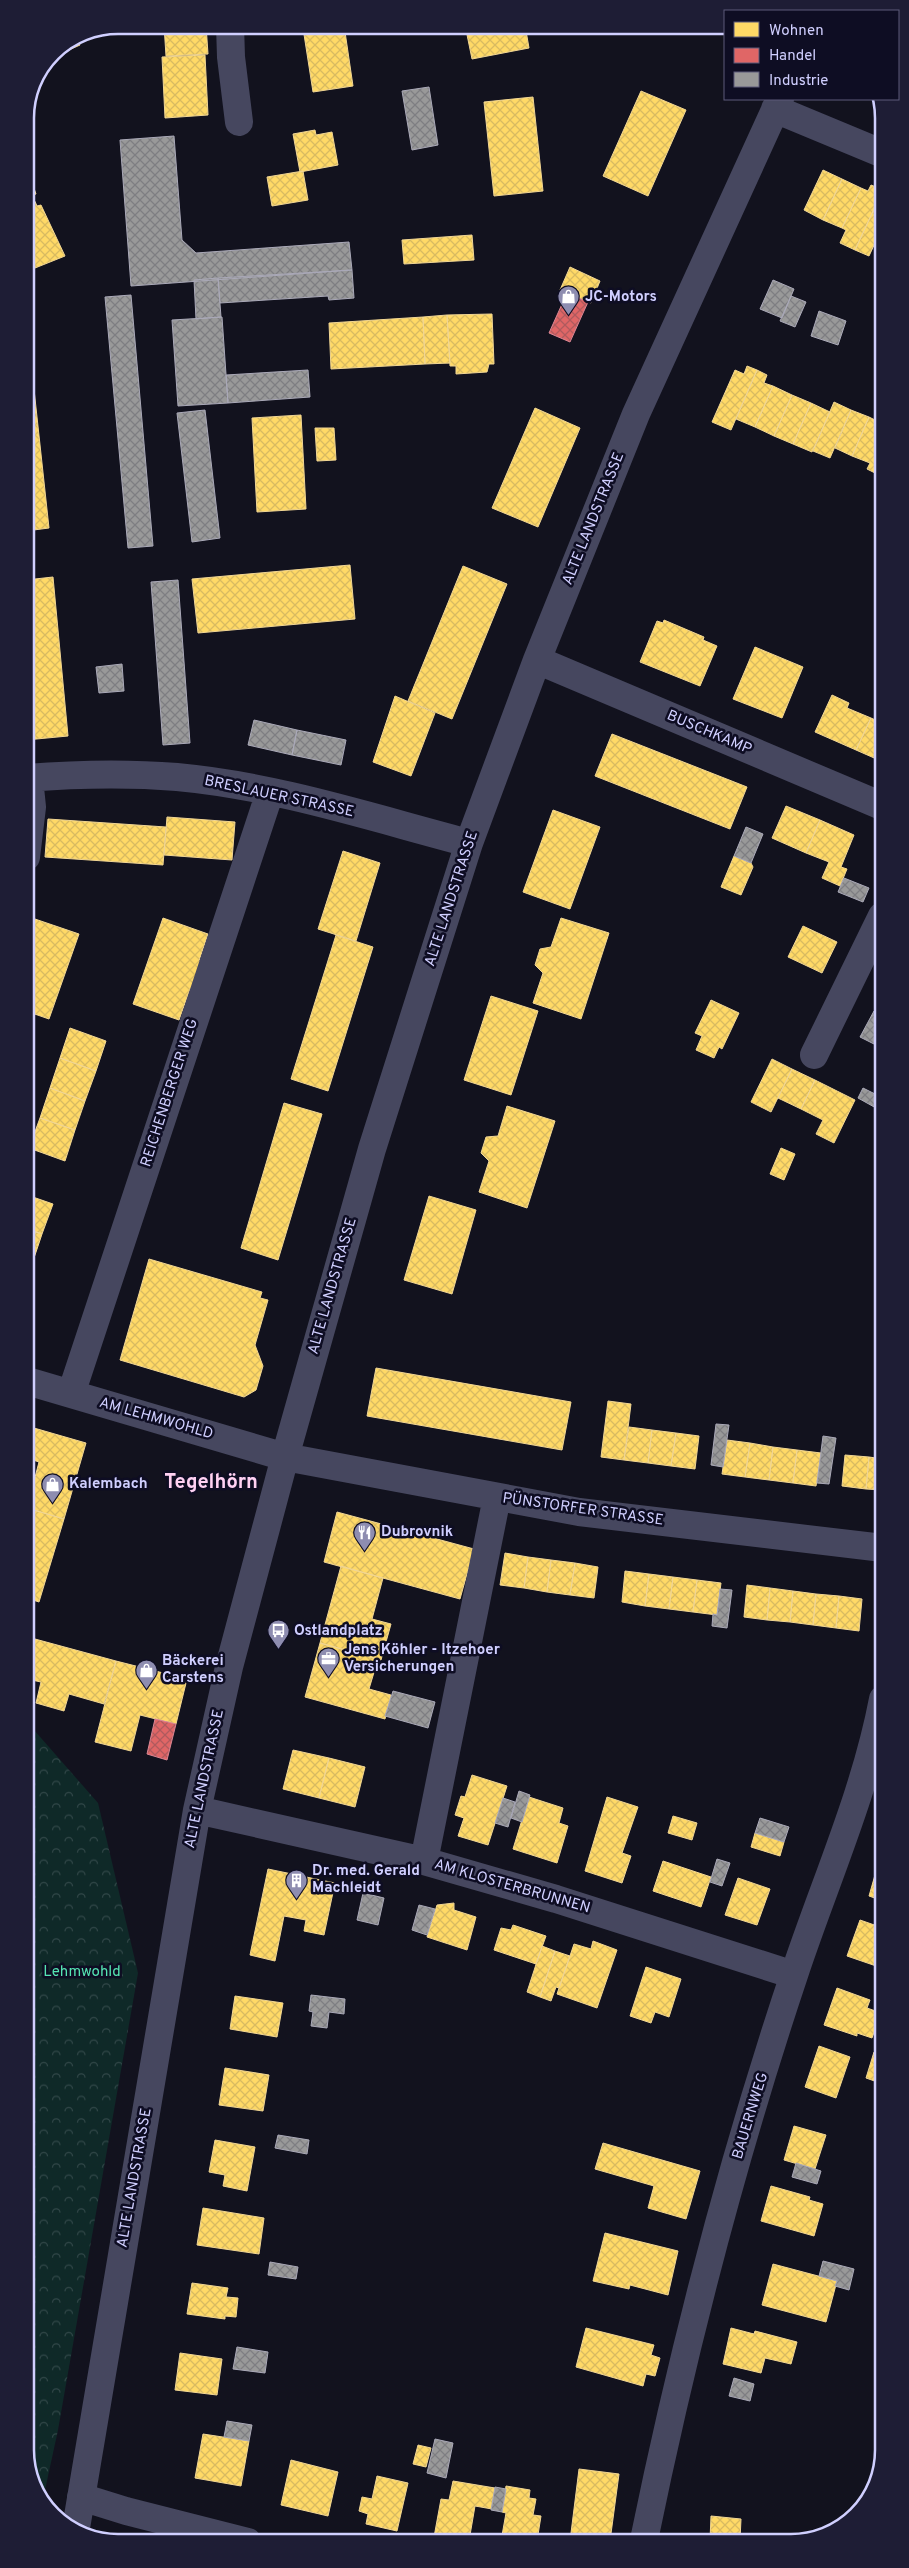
<svg xmlns="http://www.w3.org/2000/svg" width="909" height="2568" font-family="Overpass,sans-serif">
  <defs>
    <pattern id="forest-crowns" width="20" height="18" patternUnits="userSpaceOnUse" patternTransform="scale(1.25)"><rect width="20" height="18" fill="#0f2928"/><path d="M2 6a3 3 0 1 1 6 0M12 15a3 3 0 1 1 6 0" fill="none" stroke="#314748"/></pattern>
    <pattern id="homes-cross-hatch" width="8" height="8" patternUnits="userSpaceOnUse" patternTransform="scale(1.25)"><rect width="8" height="8" fill="#ffd966"/><path d="M0 0l8 8M0 8l8-8" fill="none" stroke="#d8ba61"/></pattern>
    <pattern id="shops-cross-hatch" width="8" height="8" patternUnits="userSpaceOnUse" patternTransform="scale(1.25)"><rect width="8" height="8" fill="#e06666"/><path d="M0 0l8 8M0 8l8-8" fill="none" stroke="#af5a5e"/></pattern>
    <pattern id="industry-cross-hatch" width="8" height="8" patternUnits="userSpaceOnUse" patternTransform="scale(1.25)"><rect width="8" height="8" fill="#999"/><path d="M0 0l8 8M0 8l8-8" fill="none" stroke="#7e7e82"/></pattern>
  </defs>
  <rect width="100%" height="100%" fill="#12121e"/>
  <path fill="url(#forest-crowns)" d="M27 1722 98 1803 138 1973 58 2430 43 2499 28 2474Z"/>
  <path fill="url(#homes-cross-hatch)" stroke="#f1d694" d="M164 25H206L208 54 166 56Z
    M324 25H344L353 86 313 92 303 28Z
    M465 25H525L529 48 472 59Z
    M76 36 80 45 49 59 52 52Z
    M205 55 208 115 165 118 162 57Z
    M641 91 686 110 648 196 603 176Z
    M533 97 543 191 494 196 484 102Z
    M315 130 316 135 332 132 338 165 300 172 293 134Z
    M25 163 36 194 32 195 37 206 41 205 65 256 25 272Z
    M823 170 842 179 823 220 804 210Z
    M303 171 308 200 272 206 267 177Z
    M842 179 861 188 842 228 823 220Z
    M871 185 881 189V194L855 250 840 243 846 230 842 228 861 188 868 191Z
    M881 194V244L880 246 875 243 869 256 855 250Z
    M472 235 474 260 404 264 402 240Z
    M570 267 600 281 591 303 560 290Z
    M492 314 494 364H489L487 372 456 374V366H450L447 315Z
    M447 315 450 363 425 364 423 317Z
    M423 317 425 364 331 369 329 323Z
    M25 343H29L49 528 26 531Z
    M747 366 757 370 731 430 712 422 735 370 744 374Z
    M757 370 767 375 764 383 773 386 755 427 736 419Z
    M773 386 792 395 774 436 755 427Z
    M792 395 811 403 793 444 774 436Z
    M834 402 851 410 830 458 813 451Z
    M811 403 830 412 812 452 793 444Z
    M535 408 580 428 538 527 492 508Z
    M851 410 869 417 852 456 835 448Z
    M301 415 306 509 257 512 252 418Z
    M869 417 881 423V437L878 444 881 445V476L867 469 870 463 852 456Z
    M315 428H334L336 460 317 461Z
    M350 565 355 619 198 633 192 579Z
    M463 566 507 584 452 719 408 701Z
    M53 577 68 736 26 740V580Z
    M664 620 704 637 703 640 717 646 700 686 640 662 657 621 663 623Z
    M755 647 803 667 782 718 733 699Z
    M832 695 849 703 847 708 871 718 856 750 815 732Z
    M395 696 435 713 411 776 373 762Z
    M871 718 882 723 881 761 856 750Z
    M612 734 747 787 730 829 595 776Z
    M786 806 820 820 806 853 772 838Z
    M553 810 600 827 570 909 523 892Z
    M167 817 235 822 232 860 164 855Z
    M48 819 166 827 163 865 45 857Z
    M820 820 854 835 841 867 847 869 840 886 822 878 829 862 806 853Z
    M343 851 380 863 356 941 318 929Z
    M734 856 751 863 753 867 741 895 721 887Z
    M32 918 79 934 49 1019 26 1011V935Z
    M163 918 208 934 199 961 207 969 201 987 190 989 179 1020 133 1004Z
    M561 918 609 933 581 1019 533 1003 543 973 535 965 540 949 551 947Z
    M803 926 837 942 822 973 788 957Z
    M336 935 373 947 328 1091 291 1079Z
    M491 996 538 1011 511 1095 464 1080Z
    M711 1000 739 1013 722 1049 719 1047 714 1058 696 1050 702 1036 695 1033Z
    M70 1028 106 1041 96 1071 60 1058Z
    M60 1058 96 1071 85 1101 50 1088Z
    M772 1059 792 1069 771 1112 751 1102Z
    M792 1069 815 1080 801 1109 778 1098Z
    M815 1080 855 1100 834 1143 816 1134 823 1120 801 1109Z
    M50 1088 85 1101 75 1130 40 1118Z
    M284 1103 322 1114 278 1260 241 1248Z
    M507 1106 555 1121 527 1208 479 1192 489 1161 481 1153 486 1137 498 1136Z
    M40 1118 75 1130 65 1161 29 1148Z
    M781 1148 795 1154 784 1180 770 1174Z
    M27 1195 53 1204 42 1234 27 1229Z
    M429 1196 476 1210 452 1294 404 1280Z
    M27 1229 42 1234 32 1264 27 1262Z
    M149 1259 262 1292 260 1298 268 1300 255 1345 263 1366 256 1390 244 1397 120 1360Z
    M376 1368 571 1402 562 1450 367 1416Z
    M608 1401 631 1404 624 1460 601 1457Z
    M27 1426 86 1443 64 1519 27 1508 39 1462 27 1458Z
    M629 1427 652 1430 648 1463 624 1460Z
    M652 1430 676 1433 671 1466 648 1463Z
    M676 1433 699 1436 695 1469 671 1466Z
    M727 1440 750 1443 745 1477 722 1474Z
    M750 1443 773 1447 769 1480 745 1477Z
    M773 1447 797 1450 793 1483 769 1480Z
    M797 1450 821 1453 816 1486 793 1483Z
    M845 1455 869 1457 866 1489 842 1486Z
    M869 1457 883 1459V1490L866 1489Z
    M27 1508 64 1519 39 1602 27 1598Z
    M337 1512 474 1549 460 1599 324 1562Z
    M505 1553 528 1557 524 1588 500 1585Z
    M528 1557 551 1560 547 1592 524 1588Z
    M551 1560 575 1563 570 1595 547 1592Z
    M575 1563 598 1567 594 1598 570 1595Z
    M341 1566 383 1578 372 1619 391 1624 381 1660 320 1643Z
    M625 1571 649 1574 645 1606 622 1602Z
    M649 1574 673 1577 669 1609 645 1606Z
    M673 1577 697 1580 693 1612 669 1609Z
    M697 1580 721 1583 717 1615 693 1612Z
    M747 1585 770 1588 767 1620 744 1617Z
    M770 1588 793 1591 790 1622 767 1620Z
    M793 1591 816 1594 813 1625 790 1622Z
    M816 1594 839 1596 836 1628 813 1625Z
    M839 1596 862 1599 859 1631 836 1628Z
    M35 1639 116 1661 104 1704 69 1694 64 1711 36 1703 41 1682 27 1679V1669Z
    M320 1643 378 1659 369 1689 391 1695 385 1719 305 1697Z
    M116 1661 187 1679 176 1724 140 1715 131 1751 95 1742Z
    M293 1750 329 1758 319 1798 283 1789Z
    M329 1758 365 1767 355 1807 319 1798Z
    M472 1775 507 1786 488 1845 458 1836 464 1818 455 1815 461 1796 465 1797Z
    M529 1797 563 1808 559 1823 568 1826 557 1863 513 1849Z
    M607 1797 638 1807 622 1853 631 1856 622 1883 585 1871Z
    M673 1816 697 1823 692 1840 668 1833Z
    M755 1833 784 1842 780 1856 751 1847Z
    M883 1847V1901L869 1896Z
    M663 1861 711 1877 701 1907 653 1891Z
    M268 1869 335 1883 324 1935 304 1931 306 1920 284 1916 275 1961 250 1955Z
    M738 1878 770 1889 757 1925 725 1915Z
    M454 1903V1910L476 1917 467 1950 427 1937 437 1905Z
    M860 1920 883 1928 882 1968 847 1956Z
    M513 1925 546 1936 536 1964 494 1950 501 1928 511 1930Z
    M593 1941 617 1950 597 2008 557 1994 574 1944 591 1949Z
    M542 1946 555 1951 540 1997 527 1992Z
    M555 1951 570 1956 559 1988 556 1987 551 2001 540 1997Z
    M646 1967 681 1979 669 2017 655 2012 651 2023 630 2016Z
    M837 1988 870 2000 867 2008 881 2013 872 2038 857 2033V2036L824 2025Z
    M235 1996 283 2003 277 2037 230 2029Z
    M819 2046 850 2057 836 2098 805 2087Z
    M874 2052 883 2055V2084L866 2078Z
    M225 2068 269 2075 263 2111 219 2105Z
    M794 2126 826 2135 815 2169 784 2160Z
    M215 2140 255 2147 247 2191 223 2186 225 2175 209 2172Z
    M603 2143 700 2171 686 2219 648 2208 654 2186 595 2169Z
    M771 2186 810 2197 809 2200 823 2204 814 2236 761 2221Z
    M203 2208 264 2218 259 2254 197 2245Z
    M605 2233 678 2251 668 2295 630 2285 629 2289 593 2281Z
    M773 2264 837 2281 826 2322 762 2305Z
    M192 2283 228 2288 226 2297 238 2298 236 2317 225 2316V2319L187 2314Z
    M586 2328 654 2345 651 2355 660 2358 655 2376 646 2374 643 2386 576 2367Z
    M731 2328 754 2334 755 2331 797 2342 791 2364 765 2358 761 2373 723 2364Z
    M180 2353 222 2359 217 2395 175 2390Z
    M203 2434 249 2441 241 2486 195 2478Z
    M418 2445 431 2448 426 2467 413 2464Z
    M291 2460 338 2472 328 2516 281 2505Z
    M579 2469 619 2474 610 2541H570Z
    M377 2476 408 2483 397 2531 366 2524 368 2514 359 2511 362 2497 372 2499Z
    M453 2481 495 2488 492 2509 475 2506 469 2541 434 2537 441 2499 449 2500Z
    M506 2486 530 2490 529 2498 536 2499 533 2515 541 2516 537 2541H501L506 2513 502 2512Z
    M711 2516 741 2519 740 2540H701H710Z"/>
  <path fill="url(#shops-cross-hatch)" stroke="#db8694" d="M567 293 588 302 570 342 549 333Z
    M155 1719 176 1724 167 1760 147 1754Z"/>
  <path fill="url(#industry-cross-hatch)" stroke="#aaa9b8" d="M429 87 438 145 412 150 402 91Z
    M174 136 182 240 196 253 349 242 352 270 131 286 120 140Z
    M352 270 354 298 329 300 328 296 220 303 218 278Z
    M218 278 221 317 196 319 194 280Z
    M773 280 794 289 782 318 760 309Z
    M131 295 153 546 128 548 105 297Z
    M791 296 806 302 795 327 780 321Z
    M819 311 846 321 838 345 811 336Z
    M222 317 228 403 178 406 172 320Z
    M308 370 310 397 228 403 226 375Z
    M205 410 220 538 192 542 177 413Z
    M178 580 190 743 163 745 151 582Z
    M122 664 124 691 99 693 96 667Z
    M254 720 297 730 292 755 248 745Z
    M297 730 346 740 341 765 292 755Z
    M746 827 763 834 751 863 734 856Z
    M844 878 869 888 863 902 838 892Z
    M874 1011 882 1015V1048L860 1037Z
    M863 1088 881 1097 876 1108 858 1098Z
    M716 1424 729 1425 723 1467 711 1465Z
    M823 1436 836 1438 829 1484 817 1483Z
    M720 1589 732 1590 727 1628 712 1626 713 1614 717 1615Z
    M393 1691 435 1702 428 1728 385 1716Z
    M519 1791 530 1795 522 1822 511 1818Z
    M503 1798 515 1802 508 1827 495 1823Z
    M760 1818 789 1827 784 1842 755 1833Z
    M717 1859 730 1863 722 1886 710 1882Z
    M363 1893 384 1898 378 1925 357 1920Z
    M419 1905 435 1909 427 1935 412 1930Z
    M311 1995 345 1999 344 2014 329 2012 327 2028 311 2026 313 2012 309 2011Z
    M278 2135 309 2140 307 2154 275 2148Z
    M796 2163 821 2171 817 2184 792 2177Z
    M823 2261 854 2269 849 2290 835 2286 837 2281 819 2276Z
    M270 2262 298 2267 296 2279 268 2275Z
    M237 2347 268 2352 265 2373 233 2369Z
    M734 2378 754 2384 750 2401 729 2396Z
    M227 2421 252 2425 249 2441 224 2437Z
    M435 2439 453 2443 446 2478 427 2473Z
    M495 2487 506 2489 502 2512 491 2510Z"/>
  <g fill="none" stroke-linecap="round" stroke-linejoin="round">
    <path stroke="#46475f" stroke-width="28" d="M230 25 231 57 239 122
      M775 109 881 153
      M537 660 882 806
      M26 778C77 774 127 773 177 777 276 786 373 818 469 843
      M26 857 32 807 29 778
      M814 1055 882 916
      M27 1381 285 1457 579 1512 883 1548
      M71 1394 270 792
      M197 1810 424 1861 556 1899 794 1975
      M424 1861 497 1497
      M81 2497 126 2511 248 2542
      M76 2528 197 1810 229 1667 285 1457 372 1149 469 843 537 660 636 414 780 99
      M644 2540C683 2350 732 2160 794 1975 824 1884 865 1794 883 1699"/>
  </g>
  <defs>
    <symbol id="shop-pin" viewBox="-11 -11 22 30"><path d="M0 17L-7.5 6A9.5 9.5 0 1 1 7.5 6Z" fill="#8e8db0" stroke="#0e0d23"/><path d="M-5-2.5h2.3a2.7 3.5 0 0 1 5.4 0H5L5.5 6h-11ZM-1.5-2.5h3a1.5 2.3 0 0 0-3 0Z" fill="#fff"/></symbol>
    <symbol id="restaurant-pin" viewBox="-11 -11 22 30"><path d="M0 17L-7.5 6A9.5 9.5 0 1 1 7.5 6Z" fill="#8e8db0" stroke="#0e0d23"/><path d="M-5-6h1v4h1v-4h1v4h1v-4h1v5L-1.5 .5V6h-2V.5L-5-1ZM5-6V6H3V1.5H1.5Q1.5-4 5-6Z" fill="#fff"/></symbol>
    <symbol id="bus-pin" viewBox="-11 -11 22 30"><path d="M0 17L-7.5 6A9.5 9.5 0 1 1 7.5 6Z" fill="#8e8db0" stroke="#0e0d23"/><path d="M-5-6H5V4H4V6H2V4H-2V6H-4V4H-5ZM-3.5-4V0h7V-4ZM-3.5 1.2v1.5H-2V1.2ZM2 1.2v1.5H3.5V1.2Z" fill="#fff"/></symbol>
    <symbol id="office-pin" viewBox="-11 -11 22 30"><path d="M0 17L-7.5 6A9.5 9.5 0 1 1 7.5 6Z" fill="#8e8db0" stroke="#0e0d23"/><path d="M-6-3h4V-5.5h4V-3h4V5H-6ZM-1-4.5V-3h2v-1.5ZM-6 0V1H6V0Z" fill="#fff"/></symbol>
    <symbol id="building-pin" viewBox="-11 -11 22 30"><path d="M0 17L-7.5 6A9.5 9.5 0 1 1 7.5 6Z" fill="#8e8db0" stroke="#0e0d23"/><path d="M-4-6H4V6H1V3H-1V6H-4ZM-2.5-4.3h1.7v1.8h-1.7ZM.8-4.3h1.7v1.8H.8ZM-2.5-1h1.7V.8h-1.7ZM.8-1h1.7V.8H.8Z" fill="#fff"/></symbol>
  </defs>
  <g fill-rule="evenodd">
    <use href="#shop-pin" x="556" y="284" width="25" height="34"/>
    <use href="#shop-pin" x="40" y="1472" width="25" height="34"/>
    <use href="#restaurant-pin" x="352" y="1520" width="25" height="34"/>
    <use href="#bus-pin" x="266" y="1618" width="25" height="34"/>
    <use href="#office-pin" x="316" y="1646" width="25" height="34"/>
    <use href="#shop-pin" x="134" y="1658" width="25" height="34"/>
    <use href="#building-pin" x="284" y="1868" width="25" height="34"/>
  </g>
  <g text-anchor="middle" dominant-baseline="central" stroke-width="5" stroke-linejoin="round" paint-order="stroke">
    <g font-size="15" font-weight="bold" fill="#d0cfff" stroke="#0e0d23" text-anchor="start">
      <text x="585" y="297">JC-Motors</text>
      <text x="69" y="1484">Kalembach</text>
      <text x="381" y="1532">Dubrovnik</text>
      <text x="294" y="1631">Ostlandplatz</text>
      <text x="344" y="1650">Jens Köhler - Itzehoer<tspan x="344" dy="17">Versicherungen</tspan></text>
      <text x="162" y="1661">Bäckerei<tspan x="162" dy="17">Carstens</tspan></text>
      <text x="312" y="1871">Dr. med. Gerald<tspan x="312" dy="17">Machleidt</tspan></text>
    </g>
    <g font-size="15" fill="#d0cfff" stroke="#0e0d23">
      <text transform="translate(594 519) rotate(-68)">ALTE LANDSTRASSE</text>
      <text transform="translate(709 733) rotate(23)">BUSCHKAMP</text>
      <text transform="translate(279 797) rotate(12)">BRESLAUER STRASSE</text>
      <text transform="translate(452 899) rotate(-72)">ALTE LANDSTRASSE</text>
      <text transform="translate(170 1093) rotate(-72)">REICHENBERGER WEG</text>
      <text transform="translate(333 1286) rotate(-74)">ALTE LANDSTRASSE</text>
      <text transform="translate(156 1419) rotate(16)">AM LEHMWOHLD</text>
      <text transform="translate(583 1510) rotate(8)">PÜNSTORFER STRASSE</text>
      <text transform="translate(205 1779) rotate(-78)">ALTE LANDSTRASSE</text>
      <text transform="translate(512 1887) rotate(16)">AM KLOSTERBRUNNEN</text>
      <text transform="translate(751 2116) rotate(-73)">BAUERNWEG</text>
      <text transform="translate(135 2178) rotate(-80)">ALTE LANDSTRASSE</text>
    </g>
    <g font-size="15" fill="#55e5b3" stroke="#0e0d23">
      <text x="82" y="1972">Lehmwohld</text>
    </g>
    <g font-size="20" font-weight="bold" fill="#ffd1f3" stroke="#0e0d23">
      <text x="211" y="1483">Tegelhörn</text>
    </g>
  </g>
  <path d="M0 0H909V2568H0ZM118 34H791A84 84 0 0 1 875 118V2450A84 84 0 0 1 791 2534H118A84 84 0 0 1 34 2450V118A84 84 0 0 1 118 34Z" fill="#1e1d35" fill-rule="evenodd"/>
  <path fill="none" stroke="#d0cfff" stroke-width="2.5" d="M118 34H791A84 84 0 0 1 875 118V2450A84 84 0 0 1 791 2534H118A84 84 0 0 1 34 2450V118A84 84 0 0 1 118 34Z"/>
  <rect x="724" y="10" width="175" height="90" fill="#0e0d23" stroke="#5c5b7b"/>
  <rect x="734" y="22" width="25" height="15" fill="#ffd966" stroke="#5c5b7b"/>
  <text x="769" y="35" font-size="15" fill="#d0cfff">Wohnen</text>
  <rect x="734" y="48" width="25" height="15" fill="#e06666" stroke="#5c5b7b"/>
  <text x="769" y="60" font-size="15" fill="#d0cfff">Handel</text>
  <rect x="734" y="72" width="25" height="15" fill="#999999" stroke="#5c5b7b"/>
  <text x="769" y="85" font-size="15" fill="#d0cfff">Industrie</text>
</svg>
